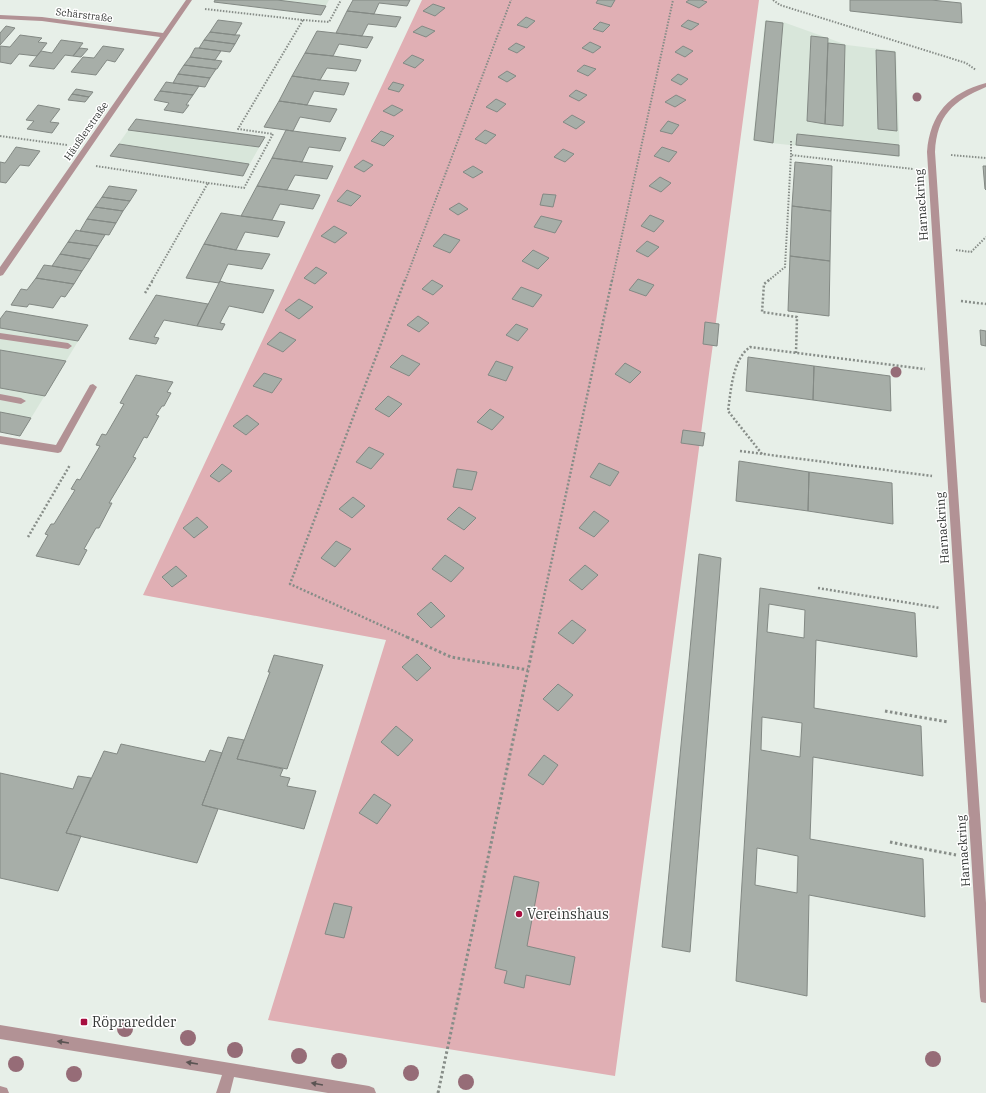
<svg xmlns="http://www.w3.org/2000/svg" width="986" height="1093" font-family="'IBM Plex Serif',serif">
  <rect width="100%" height="100%" fill="#e7efe8"/>
  <path fill="#d8e6da" d="M215 0H329L321 15 214 2Z
    M765 20 783 22 847 45 896 51 900 157 753 141Z
    M136 119 265 137 243 176 110 156Z
    M6 311 88 325 20 436 0 432V320Z"/>
  <path fill="#e0afb4" d="M422 0H759L615 1076 268 1020 386 640 143 595Z"/>
  <path fill="#a7aea8" stroke="#838984" fill-rule="evenodd" d="M215 0H277L326 6 321 15 214 2Z
    M353 0H410L407 6 379 3 374 14 347 11Z
    M598 0H615L611 7 596 3Z
    M689 0H701L707 2 699 8 686 2Z
    M850 0H931L961 3 962 23 850 11Z
    M433 4 445 8 435 16 423 11Z
    M347 11 401 17 396 27 368 24 362 36 336 33Z
    M526 17 535 21 527 28 517 25Z
    M218 20 242 23 235 35 210 32Z
    M688 20 699 24 691 30 681 26Z
    M766 21 783 23 773 143 754 140Z
    M600 22 610 25 603 32 593 29Z
    M6 26 15 28 0 45V33Z
    M422 26 435 31 426 37 413 32Z
    M317 31 362 36 373 37 367 48 339 44 333 56 305 53Z
    M210 32 235 35H240L235 44 204 40Z
    M20 35 42 38 38 42 47 43 37 56 19 54 11 64 0 62V46L10 47Z
    M811 36 828 38 825 124 807 121Z
    M61 40 83 43 73 56 65 55 54 69 29 66 41 51 52 53Z
    M204 40 235 44 230 52 199 48Z
    M590 42 601 47 593 53 582 48Z
    M516 43 525 47 517 53 508 49Z
    M828 43 845 45 843 126 825 124Z
    M103 46 124 49 115 62 107 60 96 75 71 72 83 57 94 58Z
    M683 46 693 51 685 57 675 52Z
    M80 48 88 49 81 57 73 56Z
    M195 48H199L221 51 215 60 190 57Z
    M876 50 895 52 897 131 878 129Z
    M305 53 333 56 361 60 356 71 327 68 320 80 292 76Z
    M412 55 424 60 415 68 403 63Z
    M190 57 215 60 222 61 217 69 184 65Z
    M184 65 216 69 210 78 178 74Z
    M584 65 596 69 588 76 577 71Z
    M507 71 516 76 507 82 498 77Z
    M178 74 210 78 205 87 173 83Z
    M678 74 688 79 681 85 671 80Z
    M292 76 320 80 349 83 344 95 314 91 307 105 279 101Z
    M166 82 173 83 199 86 193 95 160 91Z
    M393 82 404 85 399 92 388 89Z
    M76 89 93 92 89 97 72 94Z
    M576 90 587 95 579 101 569 96Z
    M160 91 193 95 186 105H189L183 113 164 110 169 103 154 100Z
    M72 94 89 97 85 102 68 100Z
    M676 95 686 100 675 107 665 102Z
    M496 99 506 104 497 112 486 107Z
    M279 101 307 105 337 109 330 122 300 117 293 131 264 127Z
    M38 105 60 109 50 122 59 123 52 133 27 129 34 121 26 120Z
    M392 105 403 110 394 116 383 111Z
    M572 115 585 122 576 129 563 122Z
    M136 119 265 137 259 147 128 130Z
    M668 121 679 125 672 134 660 131Z
    M286 130 293 131 346 138 340 151 309 147 302 162 272 158Z
    M485 130 496 135 486 144 475 139Z
    M381 131 394 136 384 146 371 141Z
    M797 134 899 145V156L796 145Z
    M119 144 249 164 243 176 110 156Z
    M16 147 40 151 29 166 20 165 6 183 0 182V162L5 163Z
    M662 147 677 152 669 162 654 156Z
    M563 149 574 154 565 162 554 157Z
    M272 158 302 162 333 166 327 179 295 175 287 190 257 186Z
    M363 160 373 165 364 172 354 167Z
    M795 162 832 166 831 211 792 206Z
    M473 166 483 172 473 178 463 172Z
    M983 166H986V190L985 189Z
    M660 177 671 183 661 192 649 186Z
    M109 186 137 190 130 201 102 197Z
    M257 186 287 190 320 195 313 209 280 204 272 220 241 216Z
    M347 190 361 196 351 206 337 201Z
    M543 194 556 195 553 207 540 205Z
    M102 197 130 201 123 211 95 207Z
    M459 203 468 209 458 215 449 209Z
    M792 206 831 211 830 261 790 256Z
    M95 207 123 211 116 223 87 219Z
    M221 213 241 216 285 222 278 237 245 232 236 250 204 244Z
    M650 215 664 221 654 232 641 226Z
    M541 216 562 221 555 233 534 227Z
    M87 219 116 223 109 235 80 231Z
    M334 226 347 233 335 243 321 236Z
    M76 230 80 231 105 235 98 246 68 242Z
    M444 234 460 240 450 253 433 246Z
    M647 241 659 247 648 257 636 251Z
    M68 242 98 246 90 259 60 254Z
    M204 244 236 250 270 254 262 269 228 264 219 283 186 278Z
    M533 250 549 258 538 269 522 261Z
    M60 254 90 259 82 271 52 266Z
    M790 256 830 261 829 316 788 311Z
    M44 265 52 266 82 271 74 284 36 278Z
    M316 267 327 273 315 284 304 278Z
    M36 278 74 284 65 297 61 296 53 308 29 304 27 307 11 305 21 289 27 290Z
    M638 279 654 285 646 296 629 290Z
    M432 280 443 286 433 295 422 289Z
    M220 281 226 283 274 290 263 313 229 306 220 323 225 324 222 330 197 326Z
    M521 287 542 295 533 307 512 299Z
    M156 295 208 304 197 326 164 320 154 337 159 338 156 344 129 339Z
    M299 299 313 307 299 319 285 310Z
    M6 311 88 325 78 341 0 328V319Z
    M418 316 429 323 419 332 407 325Z
    M705 322 719 324 717 346 703 344Z
    M516 324 528 329 518 341 506 335Z
    M980 330 986 331V346L981 345Z
    M280 332 296 340 283 352 267 344Z
    M0 350 66 361 45 396 0 388Z
    M402 355 420 364 409 376 390 367Z
    M748 357 814 366 813 400 746 391Z
    M496 361 513 367 506 381 488 375Z
    M625 363 641 372 630 383 615 374Z
    M814 366 890 376 891 411 813 400Z
    M264 373 282 379 272 393 253 386Z
    M136 375 173 382 167 392 171 393 164 406H162L156 415 159 416 147 438 144 437 133 457 136 458 109 503H112L99 528H96L84 549 87 550 79 565 36 556 48 535 45 534 51 524H54L75 490 71 489 77 479 80 480 100 446 96 445 102 434 106 435 124 404 120 403Z
    M388 396 402 404 389 417 375 409Z
    M490 409 504 417 492 430 477 422Z
    M0 412 31 418 20 436 0 432Z
    M247 415 259 424 246 435 233 426Z
    M683 430 705 433 703 446 681 443Z
    M369 447 384 454 371 469 356 462Z
    M739 461 809 472 808 511 736 501Z
    M599 463 619 472 610 486 590 477Z
    M222 464 232 471 219 482 210 476Z
    M457 469 477 472 472 490 453 487Z
    M809 472 892 483 893 524 808 511Z
    M353 497 365 506 352 518 339 509Z
    M459 507 476 518 464 530 447 519Z
    M594 511 609 521 594 537 579 528Z
    M197 517 208 527 194 538 183 528Z
    M336 541 351 549 335 567 321 558Z
    M699 554 721 558 690 952 662 947Z
    M445 555 464 568 451 582 432 569Z
    M585 565 598 575 582 590 569 580Z
    M176 566 187 576 172 587 162 577Z
    M760 588 915 613 917 657 816 640 814 708 921 726 923 776 813 757 810 839 923 859 925 917 809 895 807 996 736 981ZM769 604 805 610 804 638 767 632ZM762 717 802 723 800 757 761 750ZM757 848 798 856 797 893 755 885Z
    M431 602 445 616 431 628 417 614Z
    M572 620 586 630 573 644 558 633Z
    M417 654 431 668 417 681 402 667Z
    M274 655 323 665 287 769 237 759 270 672H268Z
    M558 684 573 695 558 711 543 699Z
    M396 726 413 740 398 756 381 742Z
    M228 737 244 740 237 759 283 769 280 776 290 778 287 786 316 791 304 829 202 805Z
    M121 744 205 762 210 750 222 753 202 805 218 809 197 863 66 833 104 751 117 754Z
    M544 755 558 765 543 785 528 775Z
    M0 773 73 789 78 776 91 778 66 833 81 836 58 891 0 878Z
    M374 794 391 805 377 824 359 813Z
    M514 876 539 882 527 946 575 957 570 985 526 975 524 988 504 983 507 971 495 968Z
    M334 903 352 907 344 938 325 934Z"/>
  <g fill="none" stroke-linecap="round" stroke-linejoin="round">
    <path stroke="#878d88" stroke-width="2" stroke-dasharray="1.5 1.5" stroke-linecap="butt" d="M773 0 780 5 966 63 976 70
      M205 9 303 20 238 129 273 134 244 188 208 183
      M303 20 329 22 341 0
      M0 136 67 145
      M791 141V155
      M951 155 986 158
      M96 166 208 183 152 281
      M956 250 971 252 986 237
      M405 281 511 0
      M612 281 673 0
      M768 281 785 267 791 155 913 169"/>
    <path stroke="#878d88" stroke-width="2.5" stroke-dasharray="2 2" stroke-linecap="butt" d="M405 280 290 584 409 638
      M769 280 764 284 762 312 797 317 796 353
      M145 293 153 280
      M961 301 986 304
      M740 451 932 476
      M762 454 728 411C731 391 732 360 750 347L925 369
      M28 537 70 465
      M818 588 940 608
      M535 638 612 280"/>
    <path stroke="#878d88" stroke-width="3" stroke-dasharray="2.5 2.5" stroke-linecap="butt" d="M407 637 451 657 528 670
      M885 711 948 722
      M890 842 956 855
      M438 1093 535 637"/>
    <path fill="#b29295" fill-rule="evenodd" d="M186 0H192L3 275 0 276V267L160 37 42 21 0 19V15L42 17 163 33Z
      M986 83V87C953 101 937 115 935 152L986 903V1003L981 1002 980 997 927 152C930 114 949 93 986 83Z
      M0 333 68 343 72 346 68 349 0 339Z
      M93 384 97 387 61 452 58 453 0 444V436L56 445 90 385Z
      M0 394 21 398 26 401 21 404 0 400Z
      M0 1025 369 1086 374 1088 376 1093H328L234 1077 230 1093H216L222 1075 0 1039Z
      M0 1086 7 1088 9 1093H0Z"/>
  </g>
  <g fill="#966c77">
    <circle cx="917" cy="97" r="4.5"/>
    <circle cx="896" cy="372" r="5.5"/>
    <circle cx="125" cy="1029" r="8"/>
    <circle cx="188" cy="1038" r="8"/>
    <circle cx="235" cy="1050" r="8"/>
    <circle cx="299" cy="1056" r="8"/>
    <circle cx="933" cy="1059" r="8"/>
    <circle cx="339" cy="1061" r="8"/>
    <circle cx="16" cy="1064" r="8"/>
    <circle cx="411" cy="1073" r="8"/>
    <circle cx="74" cy="1074" r="8"/>
    <circle cx="466" cy="1082" r="8"/>
  </g>
  <defs><path id="oneway-solid" d="M-6-.8H1V-3.2L6.5 0L1 3.2V.8H-6Z"/></defs>
  <g fill="#5b5453">
    <use href="#oneway-solid" transform="translate(63 1042) rotate(-171)"/>
    <use href="#oneway-solid" transform="translate(192 1063) rotate(-171)"/>
    <use href="#oneway-solid" transform="translate(317 1084) rotate(-170)"/>
  </g>
  <g fill="#a70f40" stroke="#fff" stroke-width="1.5">
    <circle cx="519" cy="914" r="4"/>
    <rect x="80" y="1018" width="8" height="8" rx="2"/>
  </g>
  <g text-anchor="middle" dominant-baseline="central" stroke-width="3" stroke-linejoin="round" paint-order="stroke">
    <g font-size="10" fill="#363937" stroke="#fff">
      <text transform="translate(84 15) rotate(7)">Schärstraße</text>
      <text transform="translate(86 131) rotate(-55)">Häußlerstraße</text>
    </g>
    <g font-size="12" fill="#363937" stroke="#fff">
      <text transform="translate(921 205) rotate(-94)">Harnackring</text>
      <text transform="translate(942 528) rotate(-94)">Harnackring</text>
      <text transform="translate(963 851) rotate(-94)">Harnackring</text>
    </g>
    <g font-size="14" fill="#363937" stroke="#fff" text-anchor="start">
      <text x="527" y="914">Vereinshaus</text>
      <text x="92" y="1022">Röpraredder</text>
    </g>
  </g>
</svg>
